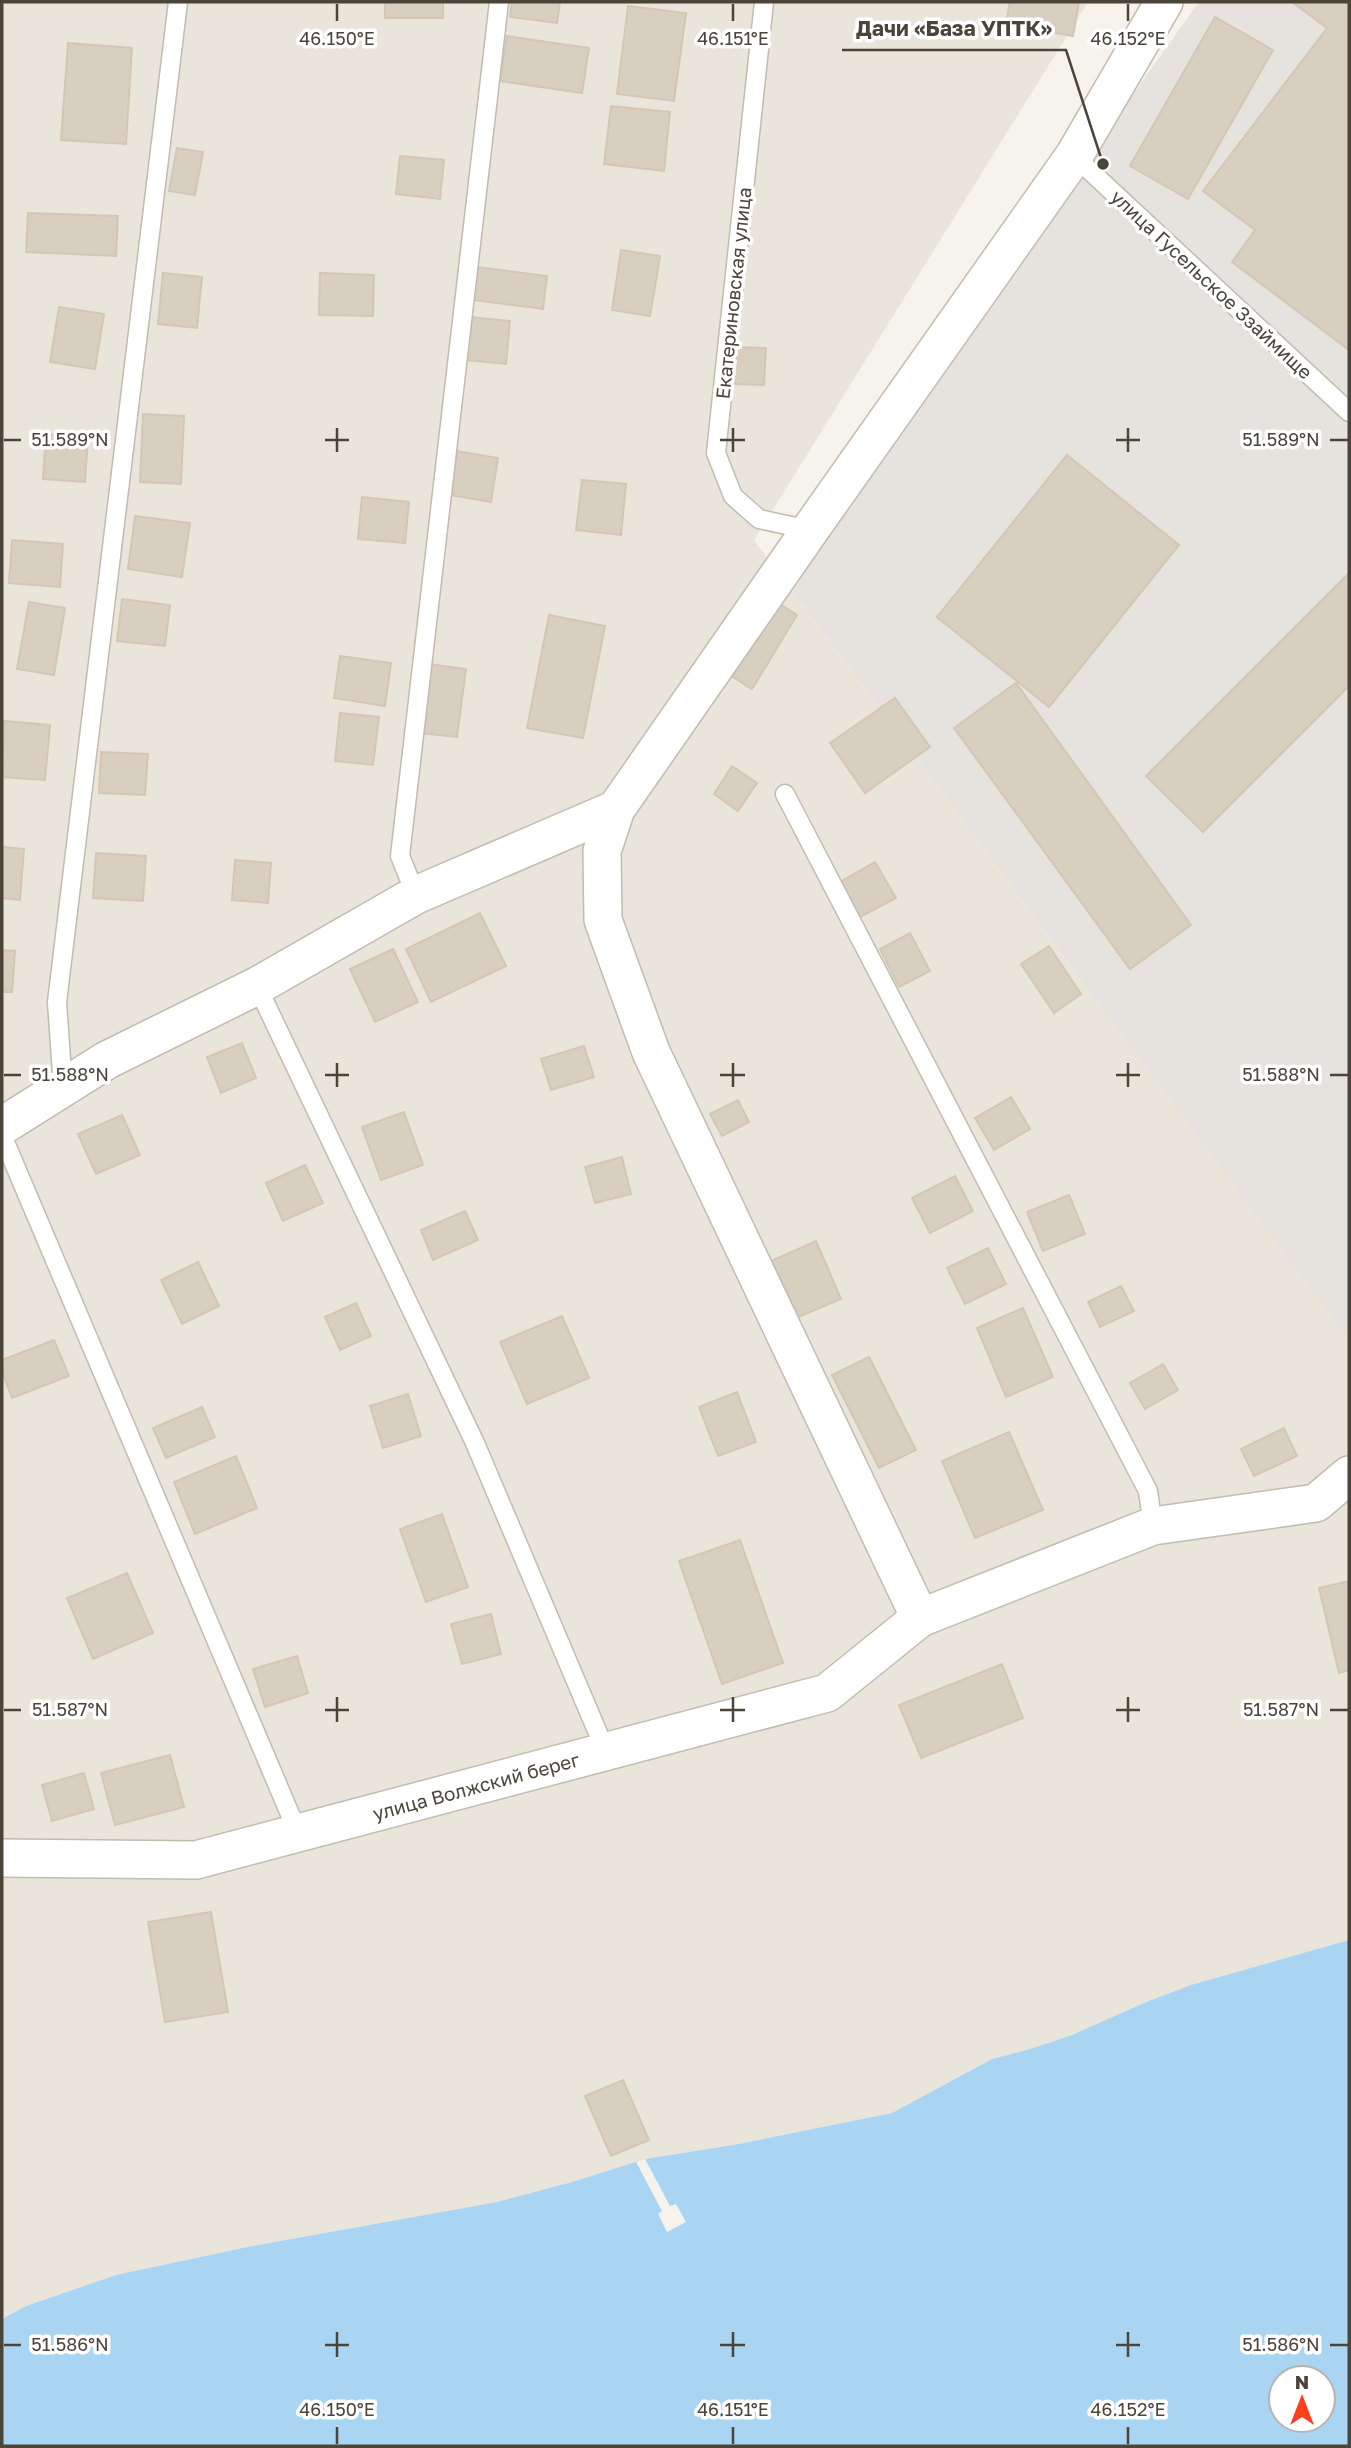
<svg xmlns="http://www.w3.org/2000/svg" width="1351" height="2448" font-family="'Golos Text',sans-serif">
  <rect width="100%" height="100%" fill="#f6f3ec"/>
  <path fill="#eae5da" d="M2 2H1088L754 540 1349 1342V1940L1191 1985 1146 2002 1072 2035 1030 2049 992 2059 892 2113 739 2144 645 2159 572 2182 497 2202 252 2246 116 2275 26 2306 2 2319Z"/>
  <path fill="#e6e2dd" d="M1199 2H1349V1342L784 580Z"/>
  <path fill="#a9d4f2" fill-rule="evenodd" d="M1349 1940V2446H2V2319L26 2306 116 2275 252 2246 497 2202 572 2182 645 2159 739 2144 892 2113 992 2059 1030 2049 1072 2035 1146 2002 1191 1985ZM1281 2378H1323V2420H1281Z"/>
  <path fill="#f6f3ec" d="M645 2159 670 2206 676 2204 686 2222 667 2232 658 2214 662 2211 636 2162Z"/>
  <path fill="#d8cfc1" stroke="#d3c7b4" stroke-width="2" d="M385 2H443V18H385Z
    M512 2H560L557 23 510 17Z
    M1010 2H1079L1073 36 1006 24Z
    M1292 2H1349V350L1232 262 1255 230 1203 191 1327 28Z
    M628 6 686 13 674 101 617 94Z
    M1215 17 1273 50 1188 199 1130 166Z
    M507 36 589 48 582 93 500 81Z
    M68 43 132 48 126 144 61 140Z
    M611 106 670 112 664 171 604 164Z
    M177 148 203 152 195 195 169 191Z
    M400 156 444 160 440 199 396 194Z
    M28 213 118 216 116 256 26 252Z
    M621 250 660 256 650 316 612 310Z
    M478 267 547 276 543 309 473 300Z
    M163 273 202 277 197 328 158 324Z
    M320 273 374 275 373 316 319 315Z
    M59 307 104 314 95 369 50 362Z
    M470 317 510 321 506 364 466 360Z
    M735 347 766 348 764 385 734 384Z
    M143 414 184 416 181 484 140 482Z
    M46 434 88 437 85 482 43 479Z
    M457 451 498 458 491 502 450 495Z
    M1067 455 1179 545 1049 707 937 617Z
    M582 480 626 484 621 535 576 530Z
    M362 497 409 502 405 543 358 539Z
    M135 516 190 523 182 577 128 569Z
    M12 540 63 544 60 587 9 583Z
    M1349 573V686L1203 832 1146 776Z
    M768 596 797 615 752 689 722 670Z
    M122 599 170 605 165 646 117 641Z
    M29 602 65 608 54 675 17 669Z
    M549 615 605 626 583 738 527 728Z
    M340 656 391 663 385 706 334 698Z
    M429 664 466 669 457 737 420 733Z
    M1016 683 1191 925 1130 969 954 728Z
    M895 698 930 747 865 793 830 743Z
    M340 713 379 717 373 765 335 761Z
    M4 721 50 725 45 780 2 777Z
    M101 752 148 754 145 795 99 793Z
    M732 766 757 783 738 811 714 794Z
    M2 847 24 849 20 900 2 898Z
    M96 853 146 856 143 901 93 898Z
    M235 860 271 863 268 903 232 900Z
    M875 862 896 898 860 917 840 882Z
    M480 913 506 966 431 1002 406 949Z
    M910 933 930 971 899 987 880 949Z
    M1049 946 1081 994 1054 1013 1021 964Z
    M393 949 418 1002 375 1022 350 969Z
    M2 950 15 951 12 992H2Z
    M242 1043 256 1078 221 1093 207 1057Z
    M584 1046 594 1077 551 1090 541 1059Z
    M1011 1097 1030 1129 994 1150 975 1118Z
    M738 1100 749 1122 722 1136 710 1114Z
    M404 1112 423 1165 381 1180 362 1127Z
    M122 1115 140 1155 96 1174 78 1134Z
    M622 1157 631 1194 595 1203 585 1167Z
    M305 1165 323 1203 283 1221 266 1183Z
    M955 1176 973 1211 930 1233 912 1198Z
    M1069 1195 1085 1234 1043 1251 1027 1212Z
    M465 1211 478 1240 433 1260 421 1230Z
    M816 1241 841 1299 796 1318 771 1261Z
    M988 1248 1006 1284 965 1304 947 1268Z
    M198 1262 219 1306 182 1324 161 1280Z
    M1121 1286 1134 1311 1100 1327 1088 1302Z
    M356 1303 371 1336 340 1350 325 1317Z
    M1023 1308 1053 1377 1006 1397 977 1328Z
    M562 1316 589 1378 527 1404 500 1342Z
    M54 1340 69 1376 12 1398 2 1371V1360Z
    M869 1357 916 1450 879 1468 832 1375Z
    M1163 1364 1178 1390 1145 1409 1130 1383Z
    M737 1392 756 1442 718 1456 699 1407Z
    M408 1394 421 1436 383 1448 370 1406Z
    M202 1407 215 1437 166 1458 153 1428Z
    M1284 1428 1297 1456 1254 1476 1241 1449Z
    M1009 1432 1043 1510 975 1538 942 1461Z
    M236 1456 257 1508 195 1534 174 1482Z
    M442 1514 468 1587 426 1602 400 1529Z
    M740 1540 783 1663 722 1684 679 1561Z
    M127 1573 153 1633 93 1659 67 1598Z
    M1349 1581V1670L1339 1673 1319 1588Z
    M491 1614 501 1654 462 1664 451 1624Z
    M297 1656 308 1693 265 1707 253 1669Z
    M1002 1664 1023 1718 921 1758 899 1705Z
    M170 1755 184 1807 115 1825 101 1773Z
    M84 1773 94 1809 52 1821 42 1785Z
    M211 1912 228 2012 165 2022 148 1922Z
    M623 2080 649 2140 611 2156 585 2096Z"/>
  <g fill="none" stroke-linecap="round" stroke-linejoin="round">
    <defs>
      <path id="lane" d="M764 2 716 453 733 496 759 519 810 530
        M1074 156 1349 412
        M785 794 1148 1491 1153 1526
        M416 895 400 856 499 2
        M257 986 475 1443 606 1752
        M63 1088 57 1002 178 2
        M2 1135 298 1833"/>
      <path id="street" d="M2 1126 107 1060 257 986 416 895 616 809
        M920 1618 651 1052 603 920 602 851 616 809 810 530 1074 156 1164 2
        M2 1858 196 1860 827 1693 920 1618 1153 1526 1316 1503 1349 1475"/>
    </defs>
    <use href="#lane" stroke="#c2bbae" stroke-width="21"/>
    <use href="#street" stroke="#c2bbae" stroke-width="40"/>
    <use href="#lane" stroke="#fff" stroke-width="18"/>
    <use href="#street" stroke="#fff" stroke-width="37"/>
  </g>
  <path fill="none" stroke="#4b4439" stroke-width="2.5" d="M337 4V21M733 4V21M1128 4V21M337 428V452M733 428V452M1128 428V452M4 440H21M325 440H349M720 440H745M1116 440H1140M1330 440H1348M337 1063V1087M733 1063V1087M1128 1063V1087M4 1075H21M325 1075H349M720 1075H745M1116 1075H1140M1330 1075H1348M337 1697V1722M733 1697V1722M1128 1697V1722M4 1710H21M325 1710H349M720 1710H745M1116 1710H1140M1330 1710H1348M337 2332V2357M733 2332V2357M1128 2332V2357M4 2345H21M325 2345H349M720 2345H745M1116 2345H1140M1330 2345H1348M337 2427V2444M733 2427V2444M1128 2427V2444"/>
  <g text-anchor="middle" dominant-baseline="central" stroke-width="7" stroke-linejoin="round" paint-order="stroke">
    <g font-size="19" fill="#4b4439" stroke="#fff">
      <text transform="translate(1212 284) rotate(43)">улица Гусельское Ззаймище</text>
      <text transform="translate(733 293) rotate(-84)">Екатериновская улица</text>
      <text transform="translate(476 1786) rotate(-15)">улица Волжский берег</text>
    </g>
  </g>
  <g font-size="18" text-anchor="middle" fill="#4b4439" stroke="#fff" stroke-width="7" stroke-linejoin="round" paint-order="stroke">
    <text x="337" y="45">46.150°E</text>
    <text x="733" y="45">46.151°E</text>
    <text x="1128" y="45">46.152°E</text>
    <text x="70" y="446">51.589°N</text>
    <text x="1281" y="446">51.589°N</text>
    <text x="70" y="1081">51.588°N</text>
    <text x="1281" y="1081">51.588°N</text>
    <text x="70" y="1716">51.587°N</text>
    <text x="1281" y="1716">51.587°N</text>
    <text x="70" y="2351">51.586°N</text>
    <text x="1281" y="2351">51.586°N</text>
    <text x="337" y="2416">46.150°E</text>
    <text x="733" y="2416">46.151°E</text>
    <text x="1128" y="2416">46.152°E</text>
  </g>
  <path fill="none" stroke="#4b4439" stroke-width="2.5" d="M1103 164L1066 50H842"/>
  <circle fill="#4b4439" stroke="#fff" stroke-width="2.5" cx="1103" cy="164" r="7"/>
  <g font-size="21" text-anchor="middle" font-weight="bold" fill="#4b4439" stroke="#fff" stroke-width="7" stroke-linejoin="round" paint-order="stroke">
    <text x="954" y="36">Дачи «База УПТК»</text>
  </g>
  <rect width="1351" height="2448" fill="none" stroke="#4b4439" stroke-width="7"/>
  <g transform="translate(1302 2399)"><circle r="33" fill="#ffffff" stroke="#b7b4b0" stroke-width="2"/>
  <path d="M0-5L12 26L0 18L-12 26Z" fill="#fc3f1d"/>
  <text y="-10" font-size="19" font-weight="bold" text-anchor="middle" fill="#4b4439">N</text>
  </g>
</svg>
